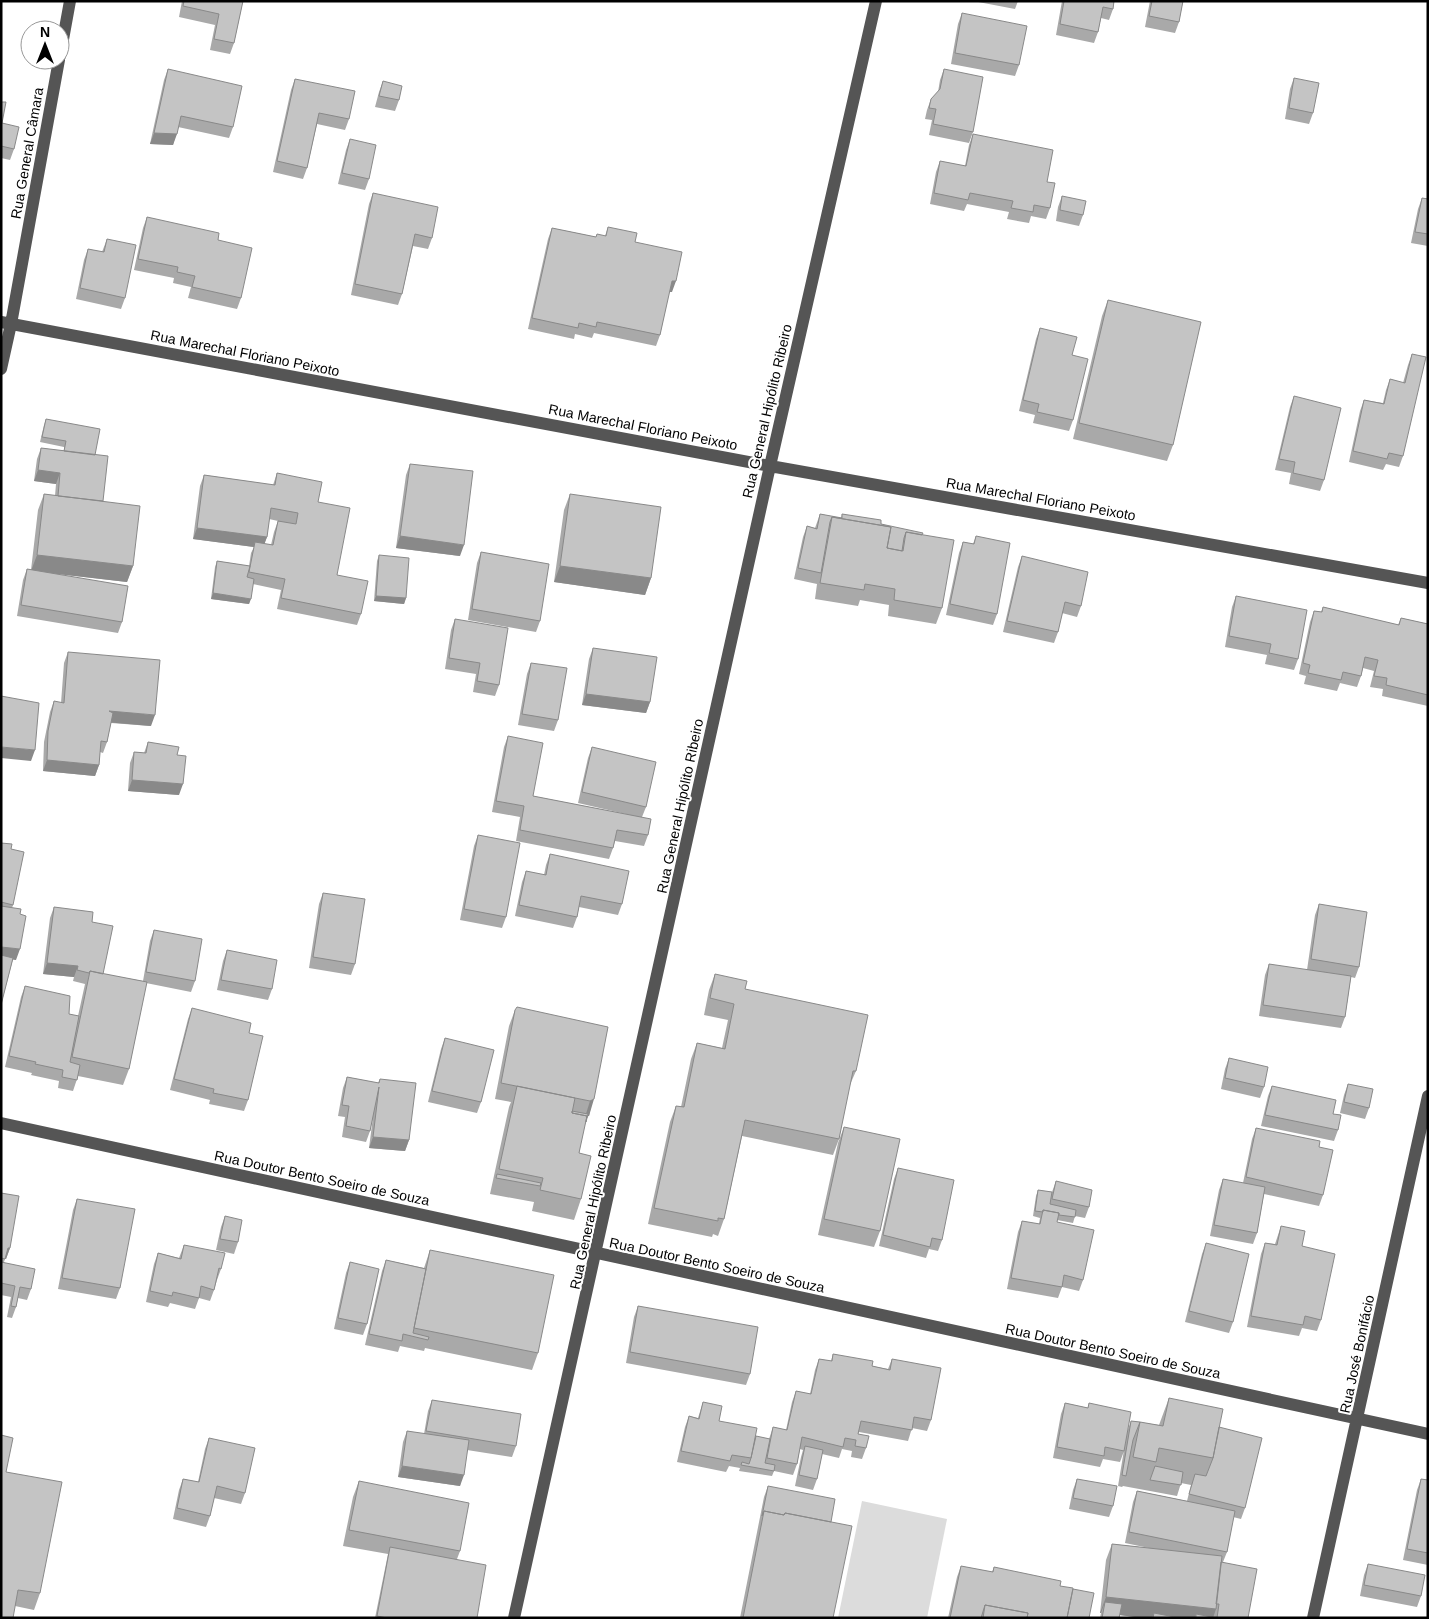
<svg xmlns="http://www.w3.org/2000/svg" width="1429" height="1619" font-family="Helvetica,sans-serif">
  <rect width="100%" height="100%" fill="#fff"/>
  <path fill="#dcdcdc" d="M862 1501 947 1519 927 1618H838Z"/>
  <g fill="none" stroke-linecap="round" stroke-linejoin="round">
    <path stroke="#555" stroke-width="12" d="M60 56 70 1
      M1 322 770 466 1428 583
      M1 369 11 324 59 60
      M1 1123 1428 1434
      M514 1618 770 466 876 1
      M1313 1618 1428 1096"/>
  </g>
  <path fill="#a9a9a9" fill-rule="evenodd" d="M182 1H243L234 43 230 54 210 50 215 25 179 17Z
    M973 1H1018L1015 9Z
    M1062 1H1114L1113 9 1109 20 1101 18 1098 32 1094 43 1056 35Z
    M1150 1H1183L1179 22 1175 33 1145 27Z
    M962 13 1019 65 1015 76 951 64 958 24Z
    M168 69 233 127 229 138 178 127 173 145 150 144 164 80Z
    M944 69 973 132 969 143 929 135 932 120 925 119 927 110 931 99 938 92 940 80Z
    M1294 78 1313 113 1309 124 1285 119 1290 89Z
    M295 79 349 119 345 130 317 124 307 168 303 179 273 172 291 90Z
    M383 81 399 100 395 111 375 107 379 92Z
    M1 102 2 123 14 149 10 160 1 158Z
    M973 134 1047 182 1050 208 1046 219 1031 216 1029 223 1007 219 1009 212 967 204 964 211 930 204 936 172 940 161 965 166 969 145Z
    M350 139 369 179 365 190 338 184 346 150Z
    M373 193 432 238 428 249 413 246 402 294 398 305 351 295 369 204Z
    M1062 196 1083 215 1079 226 1056 221 1058 207Z
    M1422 198 1428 199V246L1411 243 1418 209Z
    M147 217 218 240 241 298 237 309 188 298 191 287 173 283 174 278 134 270 143 228Z
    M608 227 635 242 672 292H669L660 335 656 346 594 333 592 338 575 334 574 339 528 329 548 239 552 228 596 237 605 236Z
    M107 239 125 298 121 309 76 299 84 260 88 249 102 252Z
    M1108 300 1173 445 1167 461 1073 439 1102 316Z
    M1040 328 1072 355 1073 420 1069 431 1033 423 1035 415 1019 411 1036 339Z
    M1412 354 1403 456 1399 467 1386 464 1383 470 1349 462 1360 411 1364 400 1383 403 1386 390 1390 379 1403 383 1408 365Z
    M1294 396 1324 480 1320 491 1289 484 1291 473 1275 470 1290 407Z
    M46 419 95 455 103 501 133 566 127 582 59 574 122 622 118 633 17 616 23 580 27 569 31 570 38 510 44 494 55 496 56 484 34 481 37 459 41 448 64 451V447L40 442 44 425Z
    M410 464 460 556 396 548 406 475Z
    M277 473 318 502 337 575 361 614 357 625 277 609 281 590 253 584 249 604 211 599 215 567 217 561 249 566 251 553 254 547 193 539 200 486 204 475 273 485ZM269 519 278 521 274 532 271 545 264 544 267 537Z
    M570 494 651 578 645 595 554 582 564 510Z
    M820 514 841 518 842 514 922 535 942 608 936 624 888 616 889 605 860 600 858 606 815 599 817 584 794 579 803 537 807 526 815 528Z
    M976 536 997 614 993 625 946 615 959 553 963 542 973 544Z
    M481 552 540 621 536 632 468 620 477 563Z
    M379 555 406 598 404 604 374 601 377 561Z
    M1022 556 1081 606 1077 617 1062 613 1058 632 1054 643 1003 632 1018 567Z
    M1236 596 1298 659 1294 670 1265 664 1267 655 1225 647 1232 607Z
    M1323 607 1398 625 1401 618 1428 624V706L1382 696 1383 689 1370 687 1374 671 1363 668 1361 676 1357 687 1340 683 1337 691 1304 684 1306 676 1299 674 1310 622 1314 611 1321 612Z
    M455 619 499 685 495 696 473 692 476 674 445 669 451 630Z
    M593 648 650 702 646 713 582 705 589 659Z
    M68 652 151 726 111 723 107 742 103 753 100 752 99 765 95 776 43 771 44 742 50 712 54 701 61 703 64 663Z
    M531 663 558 720 554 731 518 725 527 674Z
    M508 736 533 796 630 815 578 803 588 758 592 747 646 807 642 817 648 835 644 846 615 841 613 848 609 859 516 841 520 817 492 812 504 747Z
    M148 742 177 755 179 795 128 791 130 763 134 752 144 753Z
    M478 835 506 917 502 928 460 920 474 846Z
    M1 843 11 849 13 905 12 908 16 960 13 959 1 1005Z
    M550 854 622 904 618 915 579 907 577 917 573 928 515 916 522 882 526 871 544 875 546 865Z
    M323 893 355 964 351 975 309 968 319 904Z
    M1319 904 1359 967 1355 978 1351 977 1345 1017 1341 1028 1259 1016 1265 975 1269 964 1307 970 1315 915Z
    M54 907 92 922 103 974 143 981 150 941 154 930 195 981 191 992 146 983 129 1069 123 1085 78 1076 73 1091 58 1088 59 1081 31 1075 32 1073 5 1067 21 997 25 986 69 1014 78 1016 85 984 73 981 74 977 43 974 50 918Z
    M227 950 272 989 268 1000 217 990 223 961Z
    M715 974 745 989 856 1071 849 1087 839 1139 833 1155 742 1136 724 1219 718 1236 713 1234 712 1237 648 1224 670 1122 676 1106 681 1107 691 1059 697 1043 722 1048 728 1020 704 1015 709 990Z
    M192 1008 248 1100 244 1111 209 1104 210 1100 170 1090 188 1019Z
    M515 1010 608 1027 589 1116H588L584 1127 579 1153 581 1199 574 1220 532 1211 534 1202 490 1194 509 1107 511 1102 495 1099 509 1026Z
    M445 1038 481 1102 477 1113 428 1102 441 1049Z
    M1229 1058 1264 1087 1260 1098 1221 1089 1225 1069Z
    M347 1077 378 1083 380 1079 409 1140 405 1151 369 1148 373 1117 370 1131 366 1142 342 1137 345 1117 338 1116 343 1088Z
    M1348 1084 1369 1108 1365 1119 1340 1113 1344 1095Z
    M1272 1086 1333 1114 1338 1130 1334 1141 1261 1126 1268 1096Z
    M844 1127 880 1231 874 1247 818 1235 838 1143Z
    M1256 1128 1319 1147 1323 1195 1319 1206 1264 1194 1257 1233 1253 1244 1210 1236 1219 1190 1223 1179 1243 1183 1252 1139Z
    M898 1168 942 1240 938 1251 929 1249 926 1258 879 1246 894 1179Z
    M1056 1181 1089 1207 1085 1218 1075 1216 1073 1223 1057 1220V1222L1083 1280 1079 1291 1062 1287 1058 1298 1007 1289 1018 1232 1022 1221 1039 1224 1040 1218 1033 1216 1036 1196 1038 1190 1052 1192Z
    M1 1193 10 1248 6 1259H5L4 1262 31 1289 27 1300 18 1298 16 1307 12 1318 7 1317 11 1297 1 1295Z
    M77 1199 120 1288 116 1299 58 1289 73 1210Z
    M225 1216 238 1242 234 1254 216 1250 221 1227Z
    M1281 1226 1302 1246 1321 1320 1317 1331 1302 1328 1299 1336 1247 1327 1261 1254 1265 1243 1275 1244Z
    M1206 1243 1233 1322 1229 1333 1185 1322 1202 1254Z
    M184 1245 221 1269 217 1280 214 1290 210 1301 199 1298 195 1309 170 1303 168 1307 146 1302 154 1264 158 1253 179 1258Z
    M430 1250 538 1353 532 1370 425 1348 424 1351 400 1346 398 1352 365 1345 382 1271 386 1260 424 1268Z
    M350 1262 367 1324 363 1335 334 1329 346 1273Z
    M638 1306 750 1374 746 1385 626 1363 634 1317Z
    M833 1354 872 1366 888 1369 892 1359 931 1420 927 1431 912 1428 908 1441 859 1432 858 1434 866 1448 862 1459 851 1457 852 1451 842 1449 839 1458 822 1454 817 1479 813 1490 795 1486 801 1457 803 1450 800 1449 797 1464 793 1475 774 1471 772 1476 739 1471 740 1468 729 1466 726 1472 677 1462 685 1427 689 1416 698 1418 703 1402 719 1421 755 1436 769 1439 773 1427 786 1430 792 1402 796 1391 810 1394 815 1370 819 1359 831 1361Z
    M1169 1398 1219 1427 1245 1508 1241 1519 1233 1517 1227 1552 1223 1562 1248 1618H1143L1120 1615 1119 1618H1100L1101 1613H1100L1106 1560 1112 1544 1149 1548 1125 1543 1133 1502 1137 1491 1187 1501 1191 1485 1181 1483 1177 1496 1123 1486 1122 1487 1118 1486 1127 1432 1131 1421 1159 1425Z
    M432 1400 516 1446 512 1457 467 1450 460 1486 398 1477 403 1442 407 1431 424 1434 428 1411Z
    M1065 1403 1088 1408 1089 1403 1124 1451 1120 1462 1103 1459 1100 1467 1053 1458 1061 1414Z
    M209 1438 245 1493 241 1504 214 1498 210 1516 206 1527 173 1519 179 1490 183 1479 198 1482 205 1449Z
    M6 1472 40 1593 34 1610 15 1606Z
    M1077 1479 1113 1506 1109 1517 1069 1509 1073 1490Z
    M1421 1479 1428 1480V1565L1403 1560 1417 1490Z
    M359 1481 460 1551 457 1559 477 1618H375L388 1554 343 1546 353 1497Z
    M768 1486 831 1522 833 1618H740L764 1497Z
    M1368 1564 1421 1596 1417 1607 1360 1596 1364 1575Z
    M961 1566 992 1572 994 1567 1060 1586 1089 1618H948L957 1577Z"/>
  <path fill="#898989" d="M154 133 177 134 173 145 150 144Z
    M672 281H676L672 292H668Z
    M38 470 60 473 56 484 34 481Z
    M197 528 267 537 263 548 255 542 254 547 193 539Z
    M400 536 464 545 460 556 396 548Z
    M37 555 133 566 127 582 31 571Z
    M560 566 651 578 645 595 554 582Z
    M213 593 251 599 249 604 211 599Z
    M376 596 406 598 404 604 374 601Z
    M586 694 650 702 646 713 582 705Z
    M109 711 155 715 151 726 105 722Z
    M1 747 35 750 31 761 1 758Z
    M47 760 99 765 95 776 43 771Z
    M132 780 183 784 179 795 128 791Z
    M1 947 20 949 16 960 1 958Z
    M47 963 78 966 74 977 43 974Z
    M594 1099 589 1116 585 1117 590 1101Z
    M373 1137 409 1140 405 1151 369 1148Z
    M8 1248H10L6 1259H4Z
    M402 1466 464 1475 460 1486 398 1477Z
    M1106 1597 1216 1609 1213 1618 1196 1614 1195 1618H1153L1154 1613 1152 1618H1143L1103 1613 1105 1602 1101 1613H1100Z"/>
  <path fill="#c4c4c4" stroke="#898989" d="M184 1H243L234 43 214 39 219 14 183 6Z
    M1064 1H1114L1113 9 1103 7 1098 32 1060 24Z
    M1152 1H1183L1179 22 1149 16Z
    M962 13 1027 26 1019 65 955 53Z
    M168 69 242 86 233 127 181 116 177 134 154 133Z
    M944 69 983 77 973 132 933 124 936 109 929 108 931 99 940 89Z
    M1294 78 1319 83 1313 113 1289 108Z
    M295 79 355 91 349 119 319 113 307 168 277 161Z
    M383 81 402 86 399 100 379 96Z
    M1 102H6L2 123 19 127 14 149 1 146Z
    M973 134 1053 150 1047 182 1055 183 1050 208 1034 205 1033 212 1011 208 1013 201 970 193 968 200 934 193 940 161 966 166Z
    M350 139 376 145 369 179 342 173Z
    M373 193 438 207 432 238 415 234 402 294 355 284Z
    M1062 196 1086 201 1083 215 1060 210Z
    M1422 198 1428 199V234L1415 232Z
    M147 217 219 233 218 240 252 248 241 298 192 287 195 276 177 272 178 267 138 259Z
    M608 227 637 233 635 242 682 252 676 281H672L660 335 597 322 596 327 579 323 578 328 532 318 552 228 596 237 597 234 606 236Z
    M107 239 136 245 125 298 80 288 88 249 104 252Z
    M1108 300 1201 322 1173 445 1079 423Z
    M1040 328 1077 337 1072 355 1088 359 1073 420 1037 412 1039 404 1023 400Z
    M1412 354 1426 357 1403 456 1389 453 1387 459 1353 451 1364 400 1384 404 1390 379 1405 383Z
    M1294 396 1341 408 1324 480 1293 473 1295 462 1279 459Z
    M46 419 100 429 95 455 64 451 66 441 42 437Z
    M41 448 108 456 103 501 58 496 60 473 38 470Z
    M410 464 473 471 464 545 400 536Z
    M277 473 322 482 318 502 350 508 337 575 368 581 361 614 281 598 285 579 249 572 255 542 273 545 278 521 296 524 298 513 271 508 267 537 197 528 204 475 275 485Z
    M44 494 140 506 133 566 37 555Z
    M570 494 661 507 651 578 560 566Z
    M820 514 842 518V514L881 520V524L923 533 922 535 906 532 904 538 902 551 887 548 891 527 832 517 830 522 821 573 798 568 807 526 817 529Z
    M832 517 891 527 887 548 903 551 906 532 954 540 942 608 894 600 895 589 865 584 864 590 820 583Z
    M976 536 1010 543 997 614 950 604 963 542 974 544Z
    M481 552 549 564 540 621 472 609Z
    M379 555 409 558 406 598 376 596Z
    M1022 556 1088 572 1081 606 1065 602 1058 632 1007 621Z
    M217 561 250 566 247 577 254 579 251 599 213 593Z
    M27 569 128 586 122 622 21 605Z
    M1236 596 1307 610 1298 659 1269 653 1271 644 1229 636Z
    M1323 607 1399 625 1401 618 1428 624V695L1386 685 1387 678 1374 676 1378 660 1365 657 1361 676 1343 672 1341 680 1308 673 1310 665 1303 663 1314 611 1322 612Z
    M455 619 508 628 499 685 477 681 480 663 449 658Z
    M593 648 657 657 650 702 586 694Z
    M68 652 160 660 155 715 109 711 113 713 107 742 101 741 99 765 47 760 48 731 54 701 64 703Z
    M531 663 567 668 558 720 522 714Z
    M1 696 39 703 35 750 1 747Z
    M508 736 543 743 533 796 651 819 648 835 617 830 613 848 520 830 524 806 496 801Z
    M148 742 179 747 177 755 186 756 183 784 132 780 134 752 146 753Z
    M592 747 656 762 646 807 582 792Z
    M478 835 520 843 506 917 464 909Z
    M1 843 12 844 11 849 24 852 13 905 1 902Z
    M550 854 629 871 622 904 581 896 577 917 519 905 526 871 546 875Z
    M323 893 365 899 355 964 313 957Z
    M1319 904 1367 912 1359 967 1311 959Z
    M1 906 21 909 20 914 26 916 20 949 1 947Z
    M54 907 93 912 92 922 113 926 103 974 90 971 89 973 77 970 78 966 47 963Z
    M154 930 202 939 195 981 146 972Z
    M227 950 277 960 272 989 221 980Z
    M1 955 13 958 1 1005Z
    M1269 964 1351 976 1345 1017 1263 1005Z
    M90 971 147 982 129 1069 72 1057Z
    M715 974 747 981 745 989 868 1015 856 1071H853L839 1139 745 1120 724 1219 718 1218V1221L654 1208 676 1106 684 1107 697 1043 725 1049 734 1004 710 998Z
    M25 986 70 996 69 1014 79 1016 70 1062 80 1065 77 1080 62 1077 63 1070 35 1064 36 1062 9 1056Z
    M517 1007 608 1027 594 1099 590 1101 501 1083 515 1010Z
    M192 1008 251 1023 249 1033 263 1036 248 1100 213 1093 214 1089 174 1079Z
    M445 1038 494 1050 481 1102 432 1091Z
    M1229 1058 1268 1067 1264 1087 1225 1078Z
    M347 1077 379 1083 380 1079 416 1083 409 1140 373 1137 379 1087 370 1131 346 1126 349 1106 342 1105Z
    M1348 1084 1373 1089 1369 1108 1344 1102Z
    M517 1086 575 1098 572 1113 587 1116 579 1153 591 1156 581 1199 540 1190 543 1178 499 1169Z
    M1272 1086 1336 1100 1333 1114 1341 1115 1338 1130 1265 1115Z
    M572 1111 588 1114 586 1122V1121L587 1116 572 1113Z
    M844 1127 900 1139 880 1231 824 1219Z
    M1256 1128 1320 1141 1319 1147 1333 1150 1323 1195 1246 1177Z
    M898 1168 954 1180 942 1240 932 1238 930 1247 883 1235Z
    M497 1174 541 1183 540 1186 496 1178Z
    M1223 1179 1265 1187 1257 1233 1214 1225Z
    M1056 1181 1092 1190 1089 1207 1052 1199Z
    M1038 1190 1052 1192 1050 1204 1076 1210 1075 1217 1059 1215V1213L1043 1210V1212L1035 1211Z
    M1 1193 19 1196 10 1248H8L5 1259 1 1258Z
    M77 1199 135 1209 120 1288 62 1278Z
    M1043 1210 1059 1213 1057 1222 1094 1230 1083 1280 1064 1275 1062 1287 1011 1278 1022 1221 1040 1224Z
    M225 1216 242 1220 238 1242 220 1239Z
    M1281 1226 1305 1231 1302 1246 1335 1254 1321 1320 1305 1316 1303 1325 1251 1316 1265 1243 1277 1245Z
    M1206 1243 1249 1254 1233 1322 1189 1311Z
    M184 1245 225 1253 221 1269 219 1268 214 1290 201 1286 199 1298 173 1292 172 1296 150 1291 158 1253 181 1259Z
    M430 1250 554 1275 538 1353 414 1328Z
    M386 1260 426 1269 413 1333 429 1337 428 1340 403 1334 402 1341 369 1334Z
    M1 1262 35 1269 31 1289 20 1287 16 1307 11 1306 15 1286 1 1283Z
    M350 1262 379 1269 367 1324 338 1318Z
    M638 1306 758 1327 750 1374 630 1352Z
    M833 1354 873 1361 872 1366 890 1370 892 1359 941 1368 931 1420 914 1417 912 1430 861 1421 858 1434 869 1436 866 1448 855 1446 856 1440 845 1438 843 1447 802 1437 797 1464 767 1458 773 1427 787 1430 796 1391 811 1394 819 1359 832 1361Z
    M1169 1398 1223 1409 1213 1458 1159 1448 1156 1462 1133 1457 1140 1422 1163 1426Z
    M432 1400 521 1414 516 1446 426 1431Z
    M703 1402 722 1406 719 1421 757 1428 751 1458 732 1455 730 1461 681 1451 689 1416 699 1419Z
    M1065 1403 1088 1408 1089 1403 1131 1412 1124 1451 1105 1447 1104 1456 1057 1447Z
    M1131 1421 1140 1422 1133 1440 1126 1476 1122 1475Z
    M1219 1427 1262 1438 1245 1508 1189 1494 1195 1474 1206 1476 1213 1458Z
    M407 1431 469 1440 464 1475 402 1466Z
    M1 1435 13 1438 6 1472 62 1482 40 1593 18 1590 13 1618H1Z
    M756 1436 770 1439 765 1463 775 1465 774 1471 741 1465 742 1462 749 1464 751 1458Z
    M209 1438 255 1448 245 1493 217 1486 210 1516 177 1508 183 1479 199 1482Z
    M805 1446 823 1450 817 1479 799 1475Z
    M1155 1466 1183 1472 1181 1485 1150 1480Z
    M1077 1479 1117 1486 1113 1506 1073 1498Z
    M1421 1479 1428 1480V1553L1407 1549Z
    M359 1481 469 1503 460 1551 349 1530Z
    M768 1486 835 1499 831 1522 785 1513 784 1515 764 1511 762 1516Z
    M1137 1491 1235 1511 1227 1552 1129 1532Z
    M764 1511 784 1515 785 1513 852 1526 833 1618H743Z
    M1112 1544 1222 1556 1216 1609 1106 1597Z
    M390 1547 486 1565 477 1618H387L377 1616Z
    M1221 1562 1257 1569 1248 1618H1196V1614L1217 1618 1219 1604H1216Z
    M1368 1564 1425 1575 1421 1596 1364 1585Z
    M961 1566 993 1572 994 1567 1061 1581 1060 1586 1073 1588 1067 1618H1027L1028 1613 985 1605 981 1618H950Z
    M1073 1589 1094 1593 1089 1618H1067Z
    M1105 1602 1122 1604 1119 1618H1102Z
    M985 1605 1028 1613 1027 1618H983Z
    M1154 1613 1180 1618H1153Z"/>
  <g text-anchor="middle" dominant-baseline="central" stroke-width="4" stroke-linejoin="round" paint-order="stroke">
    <g font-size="14" fill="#000" stroke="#fff">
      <text transform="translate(27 153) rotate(-80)">Rua General Câmara</text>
      <text transform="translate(245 353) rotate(11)">Rua Marechal Floriano Peixoto</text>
      <text transform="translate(767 411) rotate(-77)">Rua General Hipólito Ribeiro</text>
      <text transform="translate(643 427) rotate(11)">Rua Marechal Floriano Peixoto</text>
      <text transform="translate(1041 499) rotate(10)">Rua Marechal Floriano Peixoto</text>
      <text transform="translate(680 806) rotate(-78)">Rua General Hipólito Ribeiro</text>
      <text transform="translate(322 1178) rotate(12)">Rua Doutor Bento Soeiro de Souza</text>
      <text transform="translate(593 1202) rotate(-78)">Rua General Hipólito Ribeiro</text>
      <text transform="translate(717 1265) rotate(12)">Rua Doutor Bento Soeiro de Souza</text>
      <text transform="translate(1113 1351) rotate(12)">Rua Doutor Bento Soeiro de Souza</text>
      <text transform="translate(1357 1354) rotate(-78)">Rua José Bonifácio</text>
    </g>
  </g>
  <rect width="1429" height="1619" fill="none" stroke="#000000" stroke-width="5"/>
  <g transform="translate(45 45)"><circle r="24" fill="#ffffff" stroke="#999999"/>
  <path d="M0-4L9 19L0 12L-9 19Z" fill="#000000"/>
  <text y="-8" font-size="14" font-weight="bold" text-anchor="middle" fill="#000000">N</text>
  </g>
</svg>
